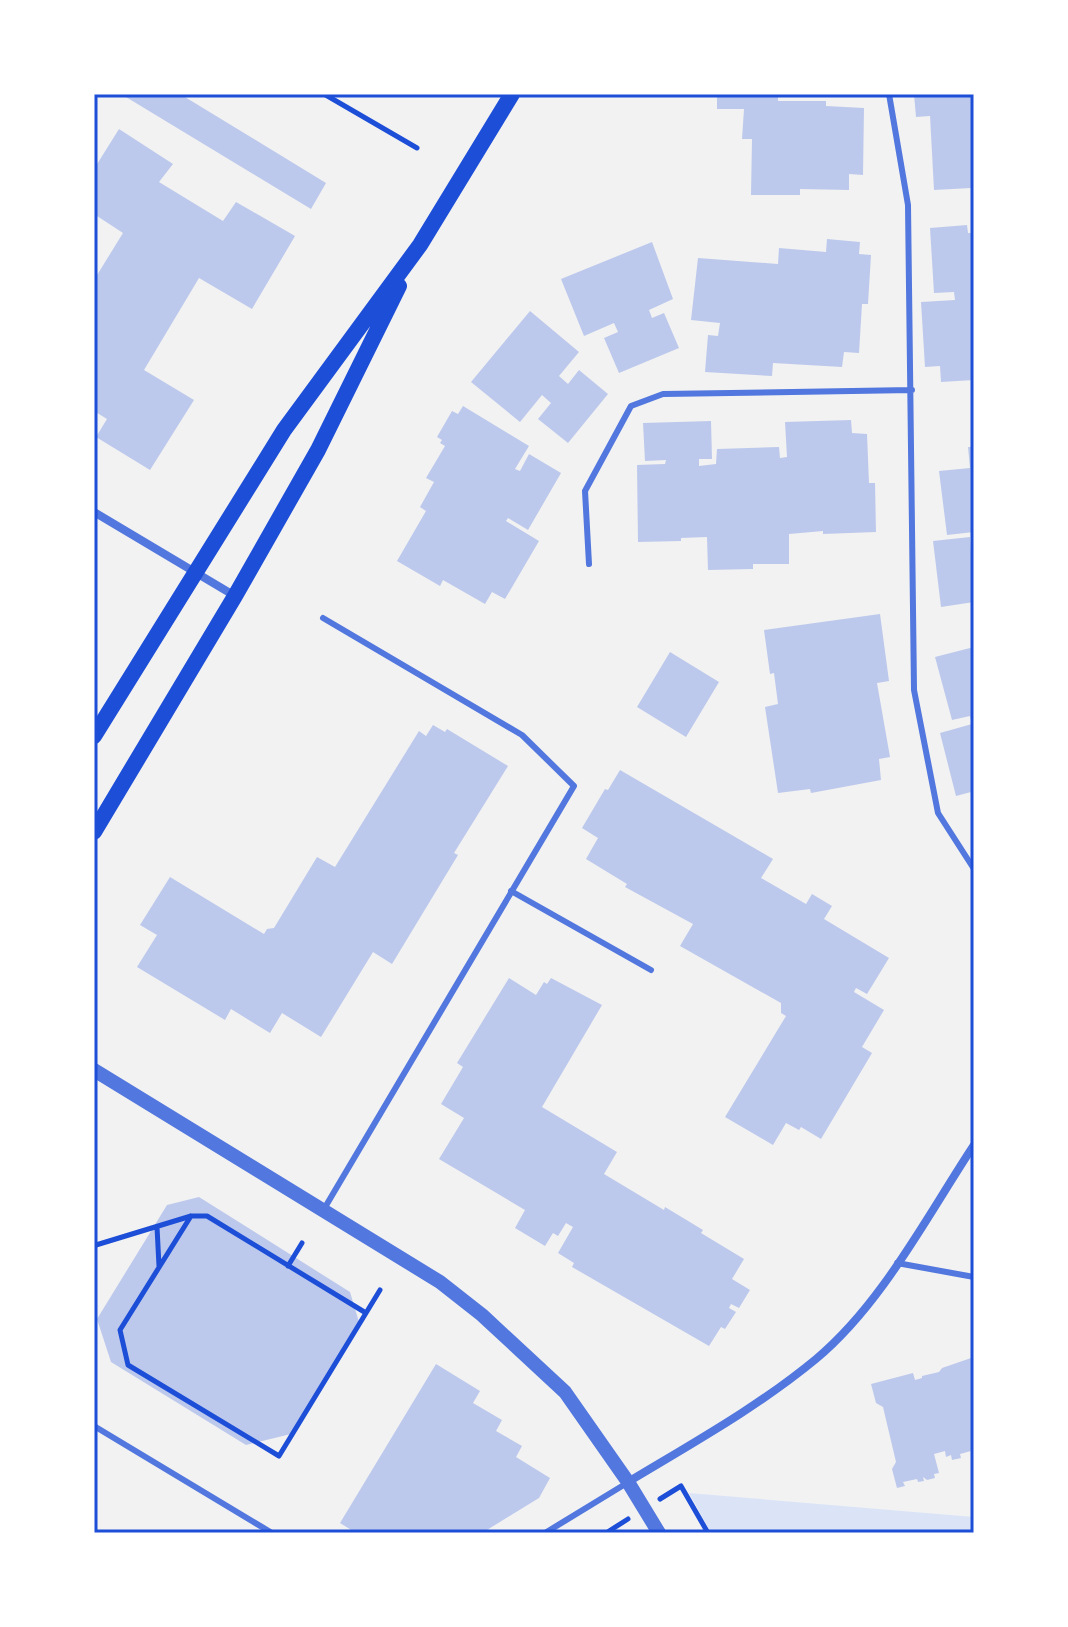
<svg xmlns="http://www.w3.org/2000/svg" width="1068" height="1627" font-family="'Space Grotesk',sans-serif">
  <rect width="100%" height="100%" fill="#f2f2f2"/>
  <path fill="#dbe4f7" d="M689 1493 974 1517V1533H711Z"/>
  <path fill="#bdc9ec" d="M121 94H180L326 183 311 209Z
    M717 94H778V101H826V106L864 108 863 175 849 174V190L800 189V195H751L752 139H742L744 109H717Z
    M914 94H974V179L971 180V188L934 190 930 116 916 117Z
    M119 129 173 164 159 182 223 221 236 202 295 236 252 309 199 278 144 370 194 400 150 470 96 437 107 419 94 411V280L123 233 94 214V169Z
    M971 221H974V380L941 382 940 366 925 367 921 302 955 300 954 292 934 293 930 228 967 225 968 233H972Z
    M827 239 860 242 859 254 871 255 868 304H862L859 353 844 352 842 367 773 363 772 376 705 372 708 335 718 336 720 323 691 320 698 258 778 264 779 248 826 252Z
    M652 242 673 299 649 310 652 318 664 313 679 348 619 373 604 338 618 332 614 323 584 336 561 279Z
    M530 311 579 352 559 376 568 384 579 370 608 394 568 443 538 419 551 403 542 395 520 422 471 382Z
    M463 406 529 446 515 469 520 471 529 454 561 473 528 530 508 518 506 521 539 541 505 599 492 592 485 604 443 580 440 586 397 561 426 511 420 507 434 482 426 478 445 446 440 443 442 440 437 437 452 411 458 414Z
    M851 420 852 433 867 434 869 483H875L876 532 823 534V531L789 534V564H753V569L708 570 707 537 681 538V541L638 542 637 465 665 464 666 460 645 461 643 423 711 421 712 459H699V466L716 464 717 449 779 447 780 458 787 457 785 422Z
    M968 447H974V532L947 535 939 471 970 468Z
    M970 537 971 553H974V602L941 607 933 541Z
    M880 614 889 681 877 683 890 757 879 759 881 780 811 793 810 789 778 793 765 707 778 704 774 673 770 674 764 630Z
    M974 647V801H973L971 792 956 796 940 733 972 724 970 716 952 720 935 657Z
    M670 652 719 682 686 737 637 707Z
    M433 725 445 732 447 729 508 766 454 853 458 855 392 964 373 952 321 1037 282 1013 270 1033 231 1009 225 1020 137 967 157 935 140 925 170 877 264 934 267 929 274 928 317 857 335 867 419 731 426 736Z
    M620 770 773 859 761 878 806 904 812 894 832 906 824 919 889 958 867 994 856 988 854 992 884 1010 862 1047 872 1053 821 1139 801 1127 799 1130 786 1123 773 1145 725 1117 786 1016 781 1013V1003L680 946 693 924 625 887 627 884 586 859 598 838 582 828 605 789 608 790Z
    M509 978 536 995 544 982 547 984 551 978 602 1005 542 1107 617 1152 604 1174 664 1210 665 1207 703 1230 701 1233 744 1259 732 1279 750 1290 739 1308 731 1304 729 1308 736 1312 725 1329 721 1327 709 1346 572 1267 574 1263 558 1253 573 1227 566 1223 558 1236 553 1233 545 1246 515 1228 525 1210 439 1159 464 1118 441 1104 463 1067 457 1063Z
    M199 1197 350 1292 359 1322 291 1434 246 1445 111 1362 97 1319 167 1205Z
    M974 1357V1458L971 1451 960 1454 961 1458 952 1460 951 1455 946 1457 945 1451 934 1454 939 1473 934 1474 935 1478 927 1480 923 1477 924 1481 918 1482 917 1479 903 1482 905 1486 897 1488 892 1469 896 1462 883 1407 876 1403 871 1384 913 1373 915 1380 922 1378V1376L939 1372 942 1368Z
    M436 1364 480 1391 473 1403 502 1420 496 1431 522 1446 516 1457 550 1478 539 1498 482 1533H356L340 1523Z"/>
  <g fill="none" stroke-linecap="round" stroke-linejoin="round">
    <path stroke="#1d4ed8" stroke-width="5" d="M324 94 417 148
      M191 1216 120 1330 128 1365 279 1456 366 1313
      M157 1227 159 1266
      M94 1244 96 1245 191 1216H207L366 1313 380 1290
      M288 1266 302 1243
      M660 1499 681 1486 708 1533
      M606 1533 628 1519
      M789 1533H827"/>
    <path stroke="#5277de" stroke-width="6" d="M889 94 908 205 914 690 938 813 974 869
      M589 564 585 491 631 406 663 394 912 390
      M323 618 522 735 574 786 324 1209
      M511 891 651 970
      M897 1263 974 1277
      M94 1426 272 1533
      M545 1533 627 1483"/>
    <path stroke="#5277de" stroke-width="8" d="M94 512 235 596
      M628 1482C691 1444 758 1407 816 1359 882 1304 927 1216 974 1145"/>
    <path stroke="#5277de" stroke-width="14" d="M94 1070 440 1282 482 1315 565 1392 628 1482 659 1533"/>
    <path stroke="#1d4ed8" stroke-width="16" d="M94 736 284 430 420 245 512 94
      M94 832 235 596 318 450 399 286"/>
  </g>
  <rect width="1068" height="1627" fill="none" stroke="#ffffff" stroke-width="192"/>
  <rect x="96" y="96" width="876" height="1435" fill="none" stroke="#1d4ed8" stroke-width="3"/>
</svg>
